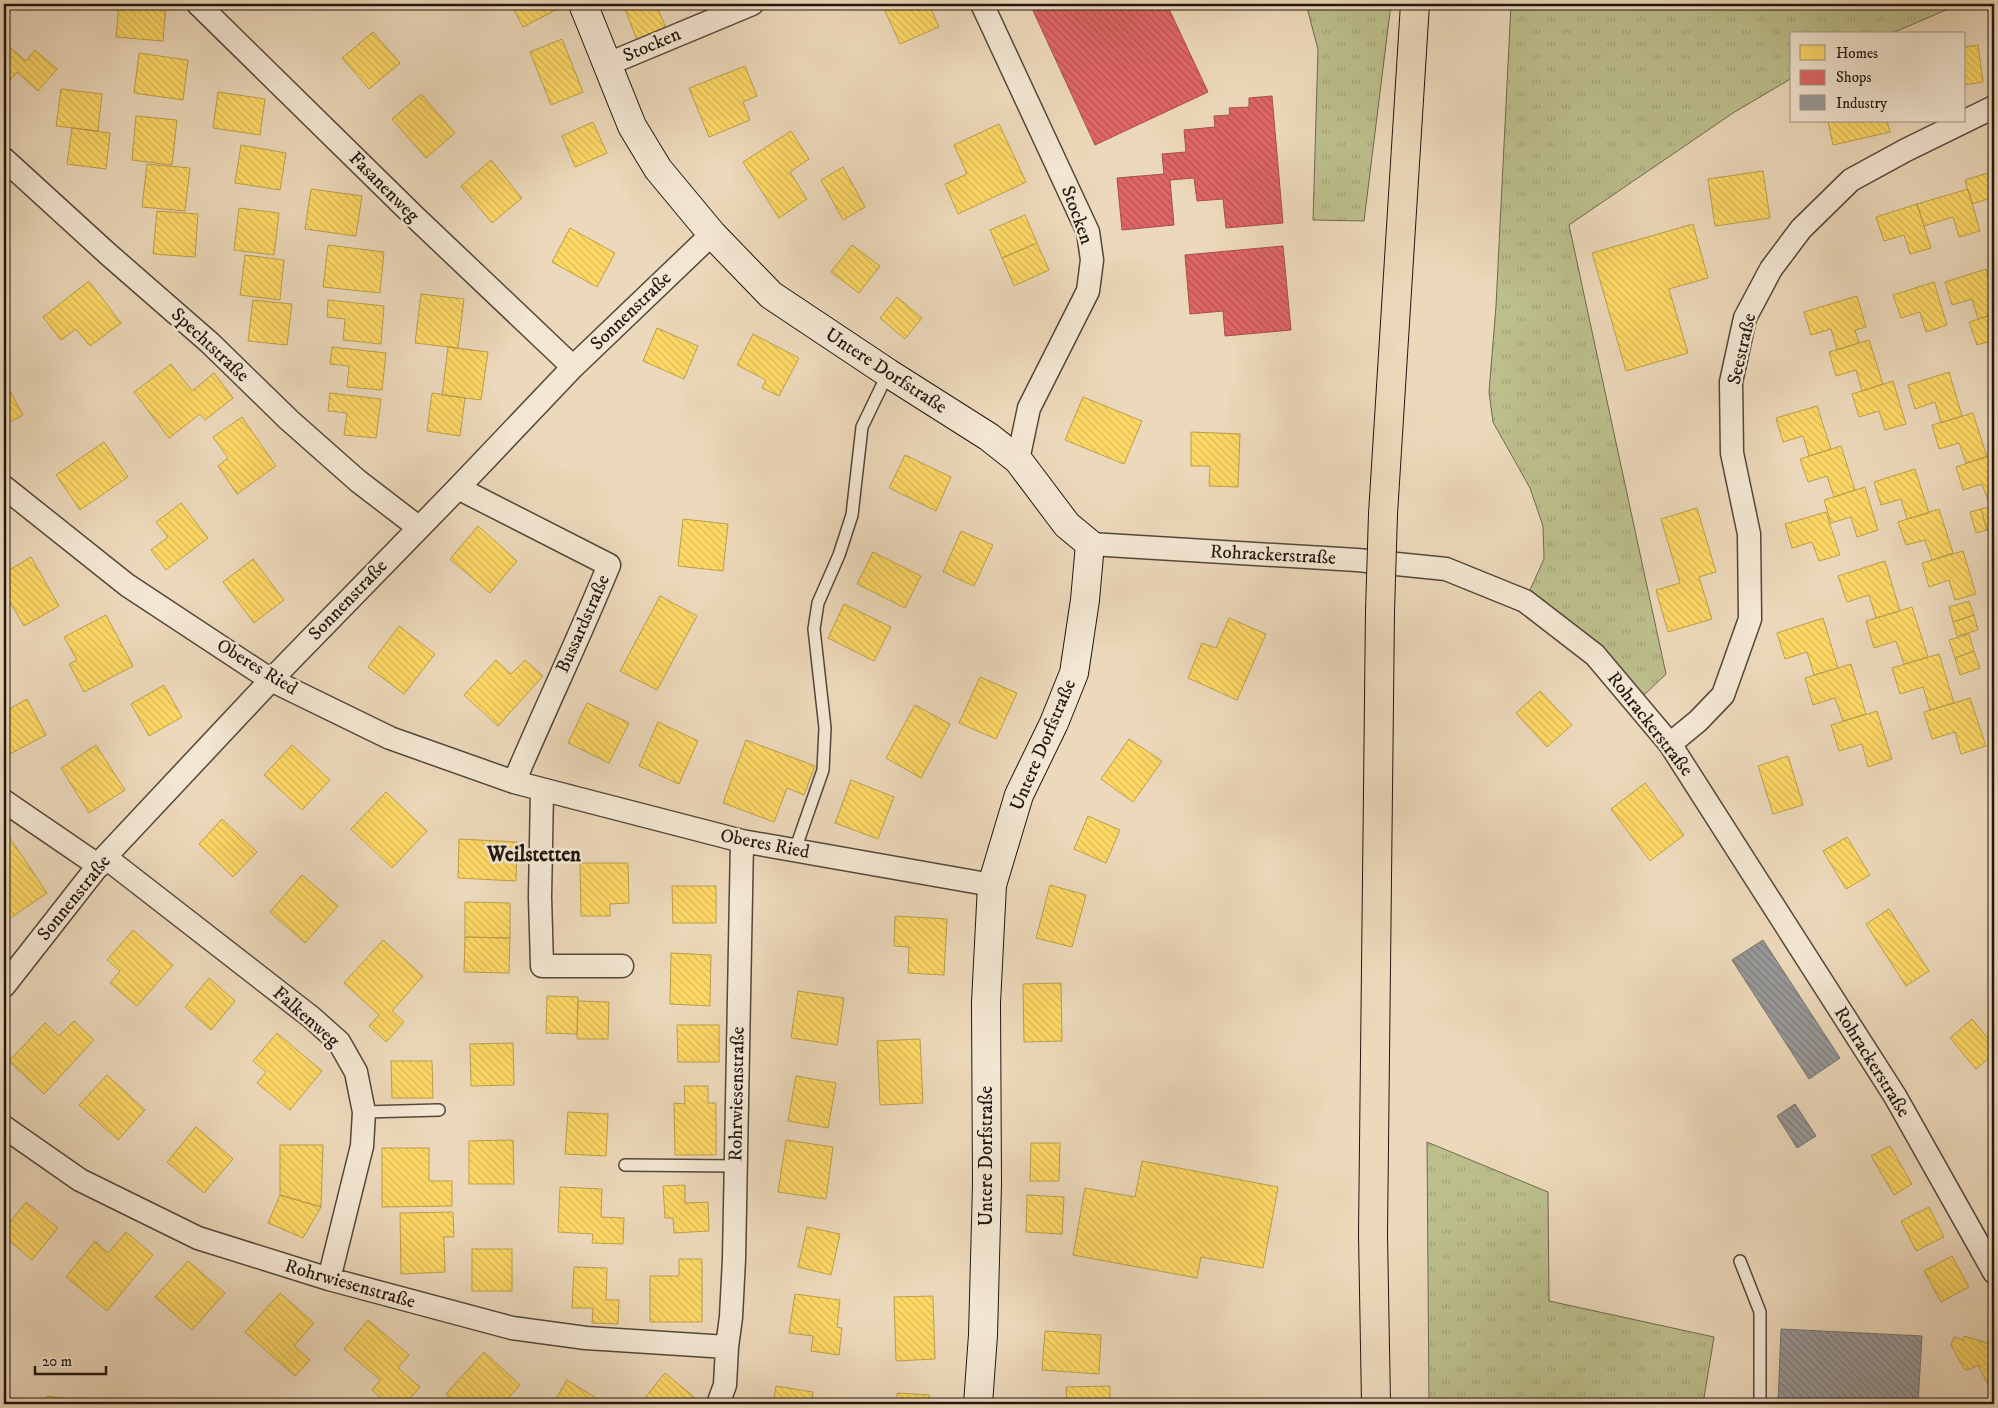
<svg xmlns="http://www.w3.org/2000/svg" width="1998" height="1408" font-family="'IM FELL DW Pica',serif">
  <defs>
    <pattern id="grass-tufts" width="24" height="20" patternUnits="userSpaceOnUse" patternTransform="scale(1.25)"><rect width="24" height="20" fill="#bcbe8c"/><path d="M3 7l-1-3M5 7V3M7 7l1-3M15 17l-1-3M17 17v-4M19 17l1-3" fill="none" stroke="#a1a378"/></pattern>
    <pattern id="homes-back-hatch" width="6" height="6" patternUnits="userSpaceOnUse" patternTransform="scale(1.25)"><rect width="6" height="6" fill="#ffd966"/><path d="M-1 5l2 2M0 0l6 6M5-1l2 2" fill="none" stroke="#daba57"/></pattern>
    <pattern id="shops-back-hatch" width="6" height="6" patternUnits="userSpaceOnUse" patternTransform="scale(1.25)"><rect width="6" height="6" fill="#e06666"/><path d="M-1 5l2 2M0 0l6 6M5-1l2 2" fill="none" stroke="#b55353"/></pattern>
    <pattern id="industry-back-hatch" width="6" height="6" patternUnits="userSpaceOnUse" patternTransform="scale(1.25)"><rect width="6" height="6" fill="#999"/><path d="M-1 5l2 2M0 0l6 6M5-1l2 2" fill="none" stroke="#7c7c7b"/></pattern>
  </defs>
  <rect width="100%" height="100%" fill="#ecd8ba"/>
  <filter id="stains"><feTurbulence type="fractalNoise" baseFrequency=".004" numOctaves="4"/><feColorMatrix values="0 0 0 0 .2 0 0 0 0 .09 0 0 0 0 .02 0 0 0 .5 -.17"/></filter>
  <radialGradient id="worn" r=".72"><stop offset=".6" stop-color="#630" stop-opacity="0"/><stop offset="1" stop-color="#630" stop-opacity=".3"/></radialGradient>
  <path fill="url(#grass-tufts)" stroke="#6e6a4e" d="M1306 4H1391L1364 221 1313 220 1318 49Z
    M1511 4H1960L1890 34H1792V78L1733 113 1569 225 1666 674 1643 696 1525 601 1544 559 1543 526 1530 488 1493 422 1489 392 1496 306Z
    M1427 1142 1548 1192 1549 1301 1714 1337 1703 1404H1429Z"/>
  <path fill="url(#homes-back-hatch)" stroke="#bc9f4c" d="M119 4H166L163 41 116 37Z
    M511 4H555L558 9 523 27Z
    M623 4H656L666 28 637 40Z
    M882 4H929L939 27 900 44Z
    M373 32 400 63 369 89 342 58Z
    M562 39 583 92 551 105 530 52Z
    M4 42 26 61 35 50 57 69 38 91 17 72 4 87Z
    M1978 45 1983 82 1964 85V47Z
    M139 53 188 60 183 100 134 93Z
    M745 66 757 96 743 102 750 120 709 137 689 88Z
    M61 89 102 94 98 131 56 126Z
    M218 92 265 99 260 135 213 128Z
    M421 94 455 133 426 158 392 119Z
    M136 116 177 120 172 165 132 160Z
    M1828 121H1887L1890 132 1833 145Z
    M593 122 607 153 575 167 562 136Z
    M999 124 1026 182 958 214 945 184 967 174 954 145Z
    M72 128 110 133 106 169 67 164Z
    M791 131 809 159 790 172 807 199 779 218 743 162Z
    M241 145 286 153 280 190 235 183Z
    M491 160 522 198 492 223 461 186Z
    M147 164 190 168 185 211 142 207Z
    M843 167 865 207 843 220 821 180Z
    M1763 171 1770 218 1715 226 1708 179Z
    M1994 171V197L1972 204 1965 180Z
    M311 189 362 196 356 236 305 229Z
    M1968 189 1980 231 1959 237 1953 217 1924 226 1917 204Z
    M1917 204 1931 248 1910 254 1904 235 1884 241 1876 217Z
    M239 208 279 213 274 255 234 250Z
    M157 211 198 214 195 257 153 254Z
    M1025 215 1037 243 1002 258 990 230Z
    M1693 224 1708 278 1669 289 1688 353 1626 371 1592 253Z
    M570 228 615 253 597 287 552 262Z
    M1037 243 1049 270 1014 286 1002 258Z
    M328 245 384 252 380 293 323 287Z
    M852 245 880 266 859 293 831 272Z
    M245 255 284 260 280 300 240 295Z
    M1986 269 1994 295V314L1978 319 1972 299 1952 305 1945 282Z
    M89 281 121 323 90 346 76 329 61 340 43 317Z
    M1934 282 1947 325 1926 332 1920 312 1901 318 1893 295Z
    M421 294 464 299 458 348 415 343Z
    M1857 296 1866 327 1855 330 1859 343 1837 350 1831 329 1811 335 1804 312Z
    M897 297 922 318 905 339 880 318Z
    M253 300 292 304 287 345 248 341Z
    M328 300 384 306 381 344 343 340 345 319 327 317Z
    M1994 314V340L1977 345 1969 322Z
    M657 328 698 346 684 379 643 361Z
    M753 334 799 358 779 396 762 388 766 380 737 365Z
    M1869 340 1883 384 1862 391 1856 370 1836 376 1829 352Z
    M332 347 386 353 382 390 347 387 349 366 330 364Z
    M448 347 488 352 481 400 442 395Z
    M171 364 192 391 214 373 233 398 205 420 200 414 169 438 134 392Z
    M1949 372 1962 416 1941 423 1935 402 1915 409 1908 385Z
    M4 380 23 415 4 425Z
    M1893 381 1906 424 1885 430 1879 411 1859 417 1852 394Z
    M330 393 381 399 376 438 344 435 347 413 328 411Z
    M432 393 465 398 460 436 427 431Z
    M1083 397 1142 421 1124 464 1065 440Z
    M1817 406 1831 449 1809 456 1803 436 1783 442 1776 418Z
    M1973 413 1987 457 1966 463 1959 443 1939 449 1932 425Z
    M242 417 276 466 237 494 218 466 228 458 213 437Z
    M1191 432 1240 434 1238 487 1209 486 1210 466H1191Z
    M104 442 128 477 80 510 56 475Z
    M1841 446 1855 490 1834 497 1827 476 1808 482 1800 459Z
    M1994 454V502L1989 503 1982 484 1963 490 1956 467Z
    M905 455 951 477 936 511 889 488Z
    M1915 469 1929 513 1907 519 1901 499 1881 505 1874 482Z
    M1865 487 1878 530 1857 537 1851 517 1831 523 1824 500Z
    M181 503 208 538 166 570 151 550 168 537 156 522Z
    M1992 506 1994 528 1987 530 1981 509Z
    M1697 508 1716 572 1699 577 1712 619 1668 632 1656 590 1680 583 1661 519Z
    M1939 509 1953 553 1932 560 1925 540 1906 545 1898 522Z
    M1981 509 1987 530 1976 533 1970 512Z
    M1826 512 1840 555 1819 561 1812 542 1792 548 1785 524Z
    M683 519 728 524 723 571 678 566Z
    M478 526 517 561 490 593 450 559Z
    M961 531 993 545 974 586 943 572Z
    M1963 551 1976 594 1955 600 1949 580 1929 587 1922 563Z
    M873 552 921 576 905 608 857 584Z
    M31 557 59 606 24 626 9 600 4 603V573Z
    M253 559 284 600 254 623 223 582Z
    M1885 561 1900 611 1876 618 1869 595 1847 602 1838 576Z
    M660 596 697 616 657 690 620 671Z
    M1969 601 1974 615 1953 622 1949 607Z
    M844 604 891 627 874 661 828 638Z
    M1912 607 1928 657 1904 664 1896 641 1874 648 1866 621Z
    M106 615 133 666 84 692 69 664 77 660 64 637Z
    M1974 615 1978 630 1957 636 1953 622Z
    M1229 618 1266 634 1237 700 1188 678 1202 643 1216 648Z
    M1823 618 1838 668 1814 675 1807 652 1785 659 1777 633Z
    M399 626 435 654 404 694 368 667Z
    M1969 634 1974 651 1955 658 1949 640Z
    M1974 651 1980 668 1960 675 1955 658Z
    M1939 654 1954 703 1930 710 1923 687 1900 694 1892 668Z
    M496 660 511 674 525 660 543 676 498 726 464 695Z
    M1851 664 1866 714 1843 721 1835 698 1813 705 1805 678Z
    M980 677 1017 693 996 739 959 723Z
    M164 685 182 717 149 736 131 704Z
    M1540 691 1572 725 1547 747 1516 713Z
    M1970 698 1986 746 1961 754 1955 732 1932 739 1924 712Z
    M27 699 46 735 6 756 4 751V712Z
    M587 703 629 723 609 763 568 743Z
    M915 705 950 724 921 778 886 758Z
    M1877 711 1892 759 1868 767 1862 744 1839 751 1831 725Z
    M658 722 698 741 679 784 639 766Z
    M1129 739 1162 761 1133 802 1101 779Z
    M746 740 815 766 804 795 787 788 774 822 723 803Z
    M96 745 125 790 89 813 61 768Z
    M292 745 330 780 302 810 264 775Z
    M1788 756 1803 805 1773 814 1758 766Z
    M851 780 894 797 878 839 835 823Z
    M1645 783 1684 835 1650 861 1611 809Z
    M386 792 427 831 392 868 351 829Z
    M1088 816 1120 830 1106 863 1074 849Z
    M222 819 257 852 233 877 199 844Z
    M1847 837 1870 875 1846 889 1823 851Z
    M10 838 47 893 9 919 4 911V842Z
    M459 839 517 842 516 881 458 878Z
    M580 863H628L629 903 610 904V916H581Z
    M302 875 338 906 305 943 270 912Z
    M1050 885 1086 895 1072 947 1036 938Z
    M672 886H716V923H673Z
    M465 902 510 903V938L465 937Z
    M1889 909 1929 971 1906 986 1866 924Z
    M895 916 947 919 944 975 908 973 909 947 894 946Z
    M133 930 173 965 137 1006 110 983 120 971 107 960Z
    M465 937 510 938 509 973 464 972Z
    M383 940 423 976 392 1011 404 1022 386 1042 369 1026 379 1015 344 983Z
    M671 953 711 955 710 1006 670 1004Z
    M209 978 235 1001 211 1030 185 1007Z
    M1061 983 1062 1041 1024 1042 1023 984Z
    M798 991 844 998 837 1045 791 1038Z
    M547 996 578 997 577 1034 546 1033Z
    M578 1001 609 1002 608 1039H577Z
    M1972 1019 1994 1046V1054L1976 1069 1950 1038Z
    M74 1021 94 1040 44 1094 9 1061 45 1023 59 1036Z
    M677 1025H719V1062H678Z
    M277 1033 322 1071 290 1110 257 1083 266 1072 253 1061Z
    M920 1039 923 1103 880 1105 877 1041Z
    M513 1043 514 1085 471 1086 470 1044Z
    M391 1061H432L433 1098H392Z
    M107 1075 145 1110 118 1140 79 1105Z
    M796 1076 836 1083 828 1128 788 1121Z
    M684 1086H708V1103H716V1155H675L674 1103 685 1104Z
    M568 1112 608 1114 606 1156 565 1154Z
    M196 1127 233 1159 204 1193 167 1162Z
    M513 1140 514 1184H469V1141Z
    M786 1140 833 1147 826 1199 778 1192Z
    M1031 1143H1060L1059 1181H1030Z
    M280 1145H323L321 1207 280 1195Z
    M1890 1146 1912 1184 1894 1195 1871 1156Z
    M382 1148H429V1181H452V1206L382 1207Z
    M1142 1161 1278 1187 1263 1268 1201 1257 1197 1278 1073 1255 1085 1188 1135 1197Z
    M685 1185V1203L708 1202 709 1231 674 1233 673 1218H665L663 1186Z
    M560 1187 602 1189 601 1217 624 1218 623 1244 592 1243 593 1234 558 1232Z
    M280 1195 321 1207 303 1238 268 1223Z
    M1027 1195 1064 1197 1062 1234 1026 1232Z
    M26 1202 58 1228 32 1260 4 1236V1230Z
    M1929 1207 1944 1237 1916 1251 1901 1221Z
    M453 1212 454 1237H444L445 1272 401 1274 400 1213Z
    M807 1227 840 1234 831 1275 798 1267Z
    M126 1232 153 1255 107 1311 66 1277 95 1241 108 1253Z
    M472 1249H512V1291H472Z
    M1952 1256 1969 1287 1941 1302 1924 1271Z
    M679 1259H702V1322H650V1276H679Z
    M188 1261 225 1293 192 1330 155 1297Z
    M574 1267 607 1268 606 1300H619L618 1324 592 1323 593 1308H572Z
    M280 1293 314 1323 294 1346 310 1360 295 1376 245 1332Z
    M795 1294 840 1300 837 1327 842 1328 839 1355 811 1351 813 1336 789 1333Z
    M933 1296 935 1359 896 1361 894 1297Z
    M368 1320 409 1355 398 1368 420 1387 405 1404H388L372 1390 380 1380 344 1349Z
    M1045 1331 1101 1335 1099 1374 1042 1370Z
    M1964 1336 1994 1345V1392L1992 1393 1978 1365 1968 1370 1964 1369 1951 1345 1954 1337 1963 1340Z
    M484 1352 520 1385 503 1404H457L446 1394Z
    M665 1373 701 1403 700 1404H640Z
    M567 1380 604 1403 603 1404H553Z
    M776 1386 813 1392 812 1404H773Z
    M1110 1386V1404H1067L1066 1387Z
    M897 1393 929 1395V1404H897Z
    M47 1396 78 1400 77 1404H46Z"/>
  <path fill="url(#shops-back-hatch)" stroke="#a74e4c" d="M1030 4H1180L1169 9 1208 92 1095 145Z
    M1272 96 1283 223 1226 228 1223 199 1197 201 1194 178 1170 180 1174 225 1122 230 1117 178 1164 174 1162 154 1186 152 1184 130 1215 127 1214 116 1230 115 1229 108 1249 107V98Z
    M1283 246 1291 330 1225 336 1223 311 1190 314 1185 255Z"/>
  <path fill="url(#industry-back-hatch)" stroke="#757270" d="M1763 940 1840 1058 1809 1079 1732 960Z
    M1795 1104 1816 1136 1797 1148 1777 1116Z
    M1781 1329 1922 1336 1918 1404H1778Z"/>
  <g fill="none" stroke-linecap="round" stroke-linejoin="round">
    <defs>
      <path id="lane" d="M795 850 823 770 825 728 814 629 818 603 839 555 852 515 862 427 888 373
        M364 1112 439 1110
        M625 1165 736 1166
        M1740 1261 1760 1312V1404"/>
      <path id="street" d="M198 4 415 217 573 367
        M982 4 1088 232 1092 260 1088 291 1029 408 1018 460
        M608 64 752 4
        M4 159 108 254 210 343 289 420 358 481 418 527
        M4 487 127 585 271 680 390 738 514 782 742 841 992 885
        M458 488 609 565C579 638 545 709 514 782
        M1090 544 1357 560 1446 569 1525 601 1595 655 1670 744 1895 1096 1994 1272
        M1670 744 1698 721 1723 695 1750 619 1749 534 1732 453 1731 382 1745 318 1771 269 1801 229 1851 180 1906 150 1994 107
        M542 790 540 897 542 966H622
        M4 801 99 866
        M105 857 311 1017 339 1042 356 1072 364 1112 362 1146 329 1279
        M4 986 105 857 271 680 458 488 573 367 712 234
        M4 1127 80 1180 198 1238 329 1279 512 1328 586 1338 727 1347 731 1317 734 1259 742 841
        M718 1404 725 1385 727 1347"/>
      <path id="secondary" d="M583 4 632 126 658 169 712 234 771 295 888 373 989 437 1018 460 1067 525 1090 544 1085 600 1074 673 1054 723 1019 795 992 885 986 1003 987 1184 983 1335 978 1404"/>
      <path id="highway" d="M1383 514 1415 4
        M1376 1404 1373 1234 1380 611"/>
    </defs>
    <use href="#lane" stroke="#54473a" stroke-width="14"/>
    <use href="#street" stroke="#54473a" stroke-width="25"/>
    <use href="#secondary" stroke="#211710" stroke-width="30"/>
    <use href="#highway" stroke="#211710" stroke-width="30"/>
    <use href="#lane" stroke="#f3e6d2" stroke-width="11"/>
    <use href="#street" stroke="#f3e6d2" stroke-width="22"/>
    <use href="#secondary" stroke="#f3e6d2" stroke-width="28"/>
    <use href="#highway" stroke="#ecd8ba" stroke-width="28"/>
    <defs>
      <path id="highway-bridge" d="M1380 611 1383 514"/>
    </defs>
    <use href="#highway-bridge" stroke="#211710" stroke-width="30" stroke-linecap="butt"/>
    <use href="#highway-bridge" stroke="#ecd8ba" stroke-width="28"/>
  </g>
  <g text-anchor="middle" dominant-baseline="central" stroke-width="5" stroke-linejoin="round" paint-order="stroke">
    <g font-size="19" fill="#211710" stroke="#f3e6d2">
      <text transform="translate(652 45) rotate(-23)">Stocken</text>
      <text transform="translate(384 187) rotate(45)">Fasanenweg</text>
      <text transform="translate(1077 215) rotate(70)">Stocken</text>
      <text transform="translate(631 311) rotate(-44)">Sonnenstraße</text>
      <text transform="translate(210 345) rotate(43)">Spechtstraße</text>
      <text transform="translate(1742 349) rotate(-77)">Seestraße</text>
      <text transform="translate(886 371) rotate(33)">Untere Dorfstraße</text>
      <text transform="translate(1273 555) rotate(3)">Rohrackerstraße</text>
      <text transform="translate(348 600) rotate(-46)">Sonnenstraße</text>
      <text transform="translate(583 624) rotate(-66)">Bussardstraße</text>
      <text transform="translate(257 667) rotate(31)">Oberes Ried</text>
      <text transform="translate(1650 724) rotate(52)">Rohrackerstraße</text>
      <text transform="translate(1043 745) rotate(-67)">Untere Dorfstraße</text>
      <text transform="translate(765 844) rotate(11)">Oberes Ried</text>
      <text transform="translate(74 898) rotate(-51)">Sonnenstraße</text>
      <text transform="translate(306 1017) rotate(41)">Falkenweg</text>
      <text transform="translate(1872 1062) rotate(58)">Rohrackerstraße</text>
      <text transform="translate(737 1094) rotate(-89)">Rohrwiesenstraße</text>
      <text transform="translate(986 1156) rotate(-90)">Untere Dorfstraße</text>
      <text transform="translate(350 1284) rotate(16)">Rohrwiesenstraße</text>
    </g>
    <g font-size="21" font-weight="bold" fill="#211710" stroke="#f3e6d2">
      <text x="534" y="855">Weilstetten</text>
    </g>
  </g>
  <rect width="1998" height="1408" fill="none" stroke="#ecd8ba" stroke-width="20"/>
  <rect x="5" y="5" width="1988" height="1398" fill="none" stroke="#211710" stroke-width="2.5"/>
  <rect x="10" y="10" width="1978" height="1388" fill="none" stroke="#211710"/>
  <rect x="1790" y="32" width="175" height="90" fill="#f3e6d2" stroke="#9f9384"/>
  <rect x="1800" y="45" width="25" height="15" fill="#ffd966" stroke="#9f9384"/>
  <text x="1836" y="58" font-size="15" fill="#211710">Homes</text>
  <rect x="1800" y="70" width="25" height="15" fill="#e06666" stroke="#9f9384"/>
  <text x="1836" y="82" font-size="15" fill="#211710">Shops</text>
  <rect x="1800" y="95" width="25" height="15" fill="#999999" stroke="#9f9384"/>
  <text x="1836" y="108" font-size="15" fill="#211710">Industry</text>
  <path d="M35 1366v8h71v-8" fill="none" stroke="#211710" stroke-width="2.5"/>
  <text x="42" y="1366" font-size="15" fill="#211710" stroke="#f3e6d2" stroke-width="4" paint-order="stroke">20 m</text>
  <rect width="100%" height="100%" filter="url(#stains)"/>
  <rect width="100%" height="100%" fill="url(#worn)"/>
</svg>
